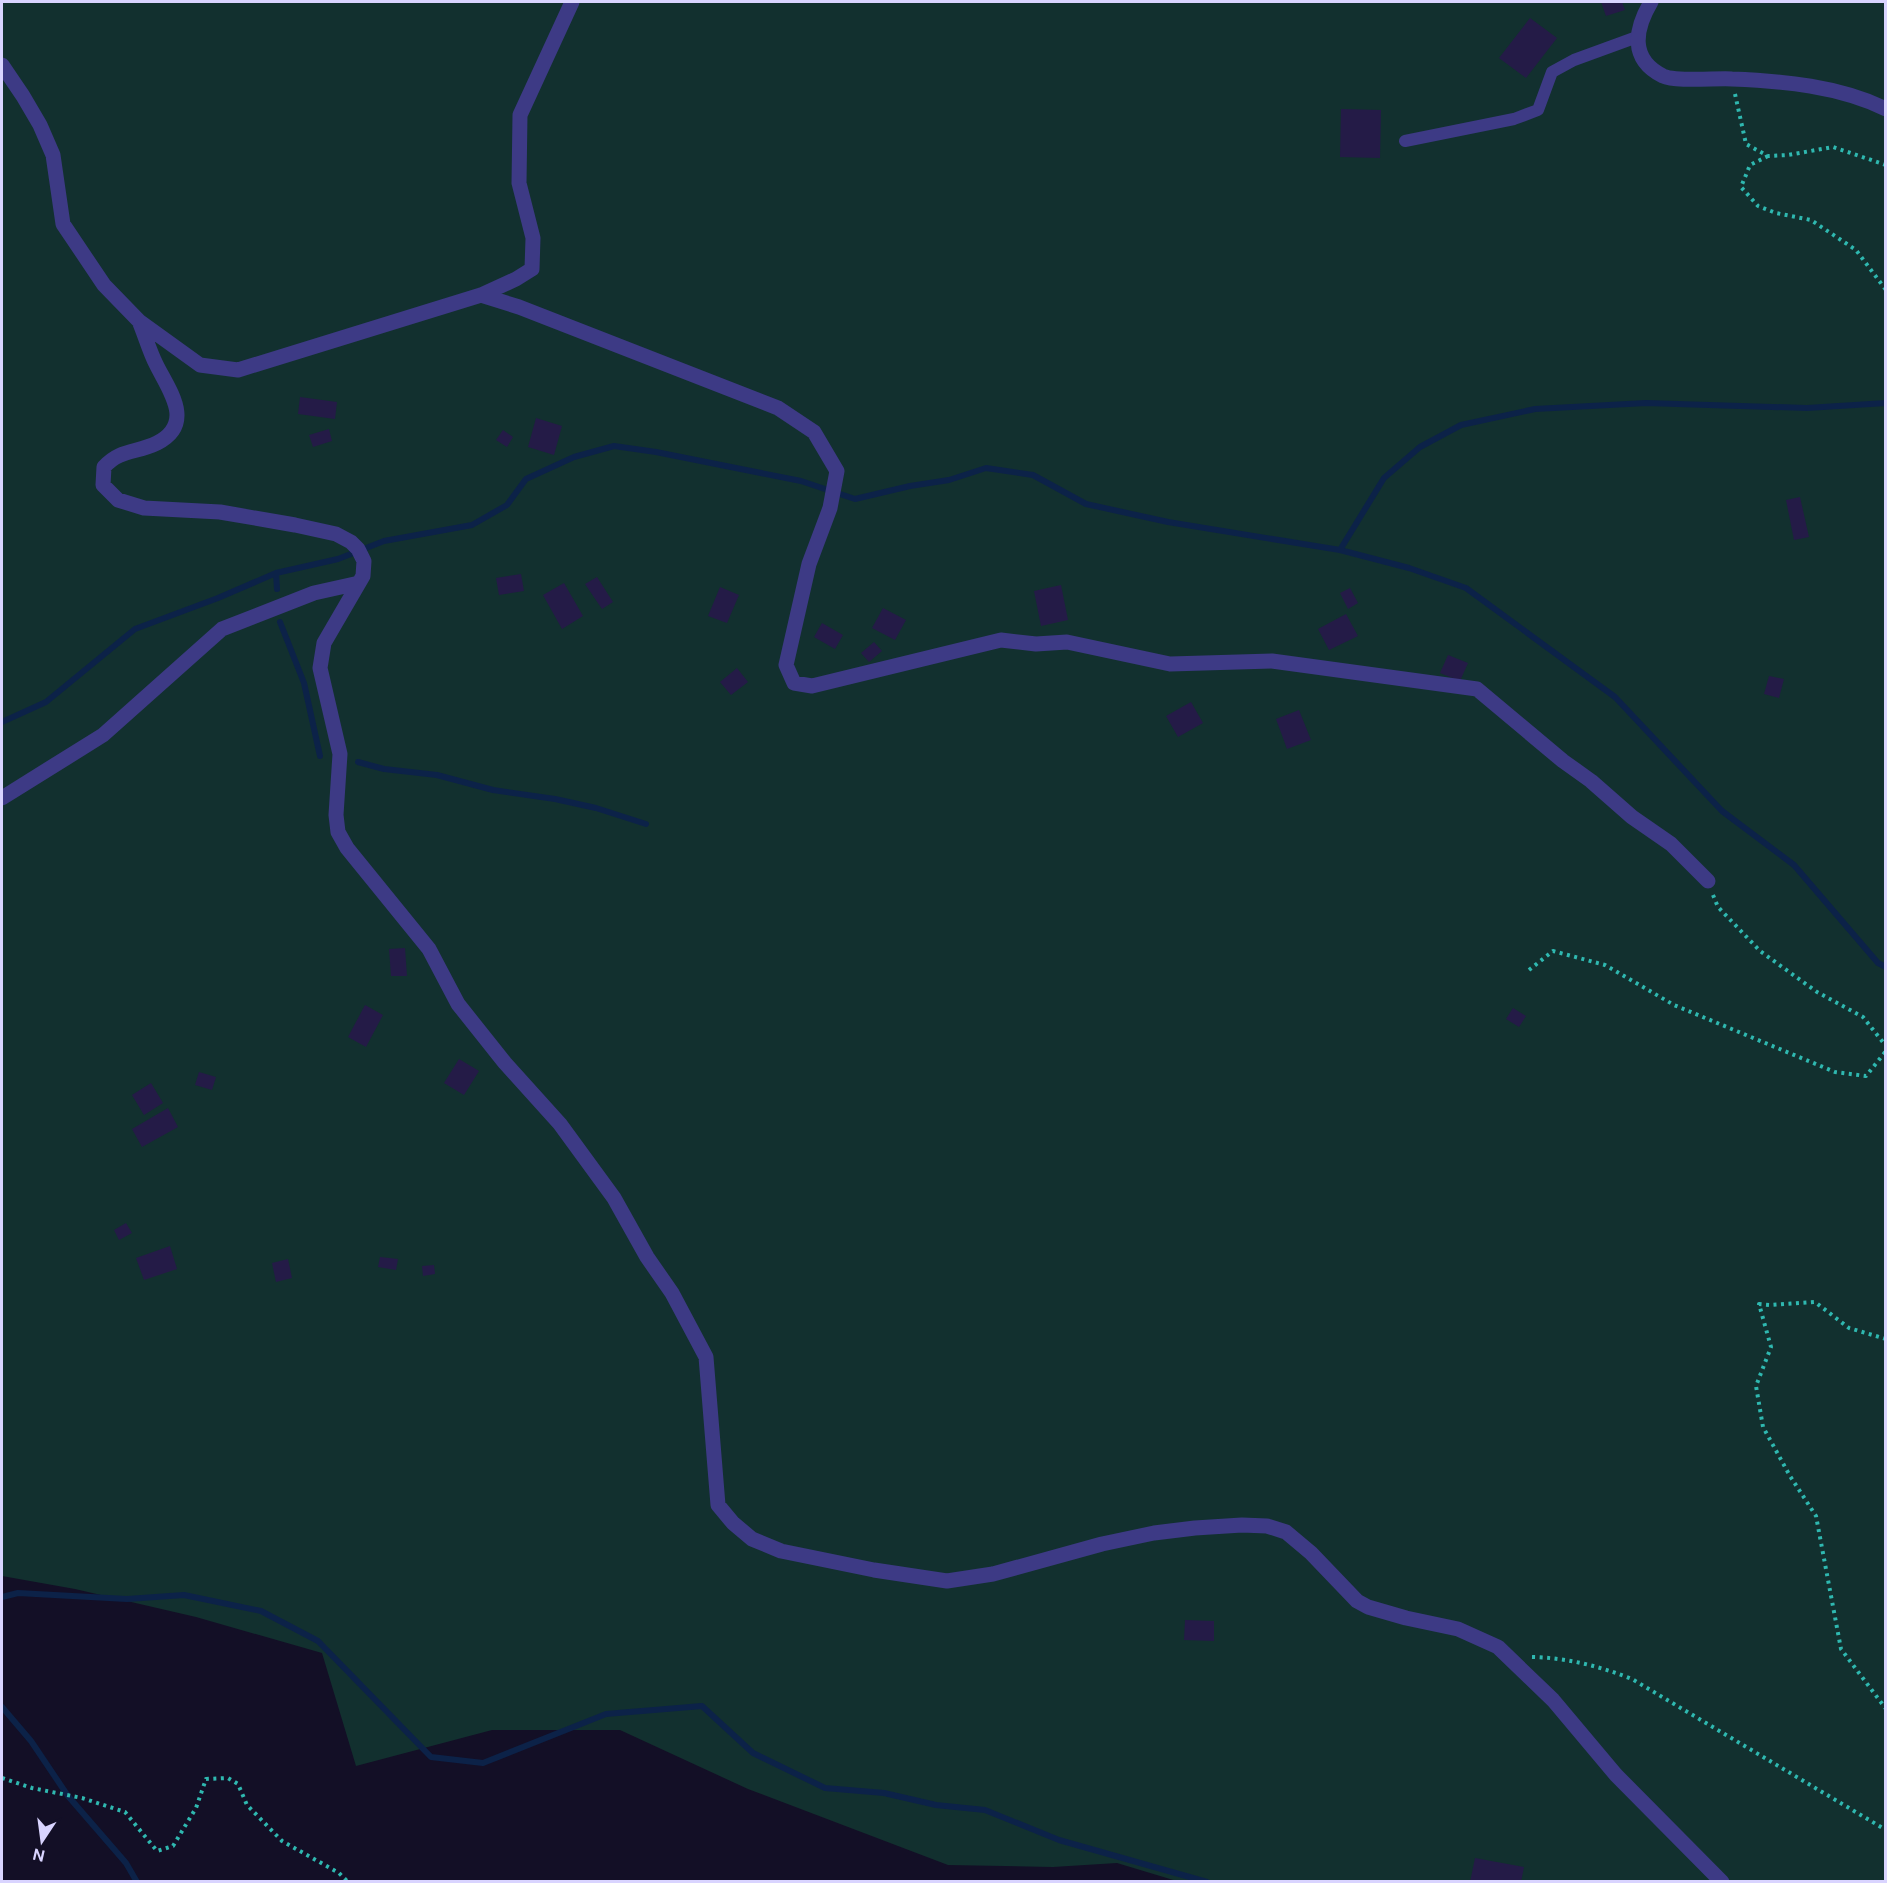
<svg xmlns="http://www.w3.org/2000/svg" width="1887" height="1883" font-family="'DM Sans',sans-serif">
  <rect width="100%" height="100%" fill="#130f26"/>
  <path fill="#12302f" d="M2 2H1885V1881L1180 1882 1117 1863 1053 1867 948 1865 748 1789 620 1730H492L356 1766 322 1653 196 1617 75 1589 2 1576Z"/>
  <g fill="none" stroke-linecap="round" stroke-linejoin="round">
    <path stroke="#0c2248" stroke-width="6" d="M1340 550 1384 478 1420 447 1461 425 1535 409 1646 403 1807 408 1886 403
      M276 573 277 589
      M280 622 304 683 320 756
      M2 722 46 702 135 629 218 598 276 573 338 559 384 541 472 525 507 505 526 479 574 457 614 446 656 452 801 481 855 499 910 486 949 480 986 468 1033 475 1086 504 1168 522 1340 550 1409 568 1466 588 1615 697 1722 811 1794 865 1878 963 1886 967
      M358 762 384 769 437 775 493 790 555 799 596 808 646 824
      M2 1597 18 1593 127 1599 184 1595 261 1611 318 1641 431 1757 483 1763 606 1714 702 1706 753 1753 825 1788 884 1793 936 1805 985 1810 1059 1840 1207 1882
      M2 1707 31 1741 68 1796 126 1863 137 1882"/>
  </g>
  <path fill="#241b47" d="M1601 2H1622L1625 10 1606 16Z
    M1530 18 1557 38 1526 78 1499 58Z
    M1341 109 1381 110 1380 158 1340 157Z
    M300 397 337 402 335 419 298 414Z
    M536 418 562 426 554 455 528 447Z
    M329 429 332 441 313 447 309 435Z
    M503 430 513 437 507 447 496 440Z
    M1800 497 1809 537 1794 540 1786 500Z
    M521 574 524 591 499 595 496 578Z
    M597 577 613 602 602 609 585 584Z
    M564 583 583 616 562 629 543 595Z
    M1061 585 1068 620 1041 626 1034 591Z
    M720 587 739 595 727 623 708 616Z
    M1350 588 1358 603 1348 609 1340 593Z
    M883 608 906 620 895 640 872 628Z
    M1346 614 1358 636 1329 650 1318 629Z
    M822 623 843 635 835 649 814 637Z
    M874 642 882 651 869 662 861 653Z
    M1448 655 1468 663 1460 681 1440 673Z
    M737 668 748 682 731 695 720 682Z
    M1769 676 1784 679 1779 698 1764 694Z
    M1191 702 1203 723 1178 737 1166 716Z
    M1299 710 1311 740 1287 749 1276 719Z
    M405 948 407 976H391L389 949Z
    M365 1005 383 1015 366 1047 348 1037Z
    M1513 1008 1526 1016 1519 1027 1506 1019Z
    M459 1059 479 1071 464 1095 444 1083Z
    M199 1072 216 1077 212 1090 195 1085Z
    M151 1083 163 1103 144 1115 132 1095Z
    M168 1108 178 1127 142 1147 132 1129Z
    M126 1223 132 1233 119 1240 114 1230Z
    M170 1246 177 1269 144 1280 136 1258Z
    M380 1257 398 1259 396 1270 378 1267Z
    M288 1259 292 1278 276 1282 272 1263Z
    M434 1265 435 1274 423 1276 422 1266Z
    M1185 1620 1214 1621V1641L1184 1640Z
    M1475 1858 1524 1867 1521 1882H1470Z"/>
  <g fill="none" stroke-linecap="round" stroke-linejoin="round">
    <path stroke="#2fb8b0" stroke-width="4" stroke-dasharray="3 4.5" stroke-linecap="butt" d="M1735 94 1746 144 1768 156 1788 155 1833 147 1886 165
      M1768 156 1750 165 1741 187 1758 206 1776 213 1811 220 1856 250 1886 290
      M1713 895 1718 907 1760 951 1817 992 1863 1017 1886 1046
      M1529 970 1553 951 1605 965 1674 1005 1835 1072 1866 1076 1886 1051
      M1886 1339 1849 1328 1815 1302 1770 1305 1759 1304 1771 1347 1756 1386 1763 1427 1790 1476 1816 1516 1841 1649 1886 1709
      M1532 1657C1568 1658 1599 1666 1632 1679L1886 1830
      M2 1778 32 1788 82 1798 125 1812 157 1851 173 1846 196 1808 206 1779 228 1778 238 1784 247 1805 282 1841 339 1873 348 1882"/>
    <path stroke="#3d3a85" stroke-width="12" d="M1405 141 1514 119 1538 110 1552 72 1574 60 1637 37"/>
    <path stroke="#3d3a85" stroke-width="15" d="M1651 2C1635 29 1629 59 1663 76 1676 82 1716 78 1732 79 1783 81 1839 86 1886 109
      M2 65 23 96 40 125 53 155 63 224 104 285 139 321 200 365 238 370 481 295 516 279 532 269 533 238 519 183 520 115 572 2
      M481 295 519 307 778 408 814 432 837 471 830 508 809 564 786 665 794 683 812 686 1001 640 1036 644 1067 642 1170 664 1272 661 1477 689 1563 761 1591 781 1632 817 1671 844 1708 881
      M139 321C145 335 149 350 156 364 168 389 196 423 157 443 137 453 120 449 104 467L103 485 118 500 144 508 220 512 295 525 336 534 351 542 358 549 364 561 363 576 324 643 320 668 340 754 336 815 338 832 347 848 429 949 458 1004 505 1063 560 1124 614 1198 647 1257 672 1293 706 1357 718 1505 733 1523 752 1539 781 1551 874 1570 947 1581 993 1574 1102 1544 1154 1533 1195 1528 1242 1525 1267 1526 1286 1532 1311 1553 1357 1601 1368 1607 1406 1618 1458 1629 1498 1647 1553 1700 1616 1775 1722 1882
      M2 798 103 735 222 629 314 593 359 583"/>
  </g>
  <rect width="1887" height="1883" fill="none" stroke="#d9d4ff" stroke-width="6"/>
  <g transform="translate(42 1841) rotate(193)" stroke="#130f26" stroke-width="4.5" paint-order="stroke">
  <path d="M0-4.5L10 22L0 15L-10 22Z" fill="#d9d4ff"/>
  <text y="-9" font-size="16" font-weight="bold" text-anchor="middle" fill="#d9d4ff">N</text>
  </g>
</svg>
